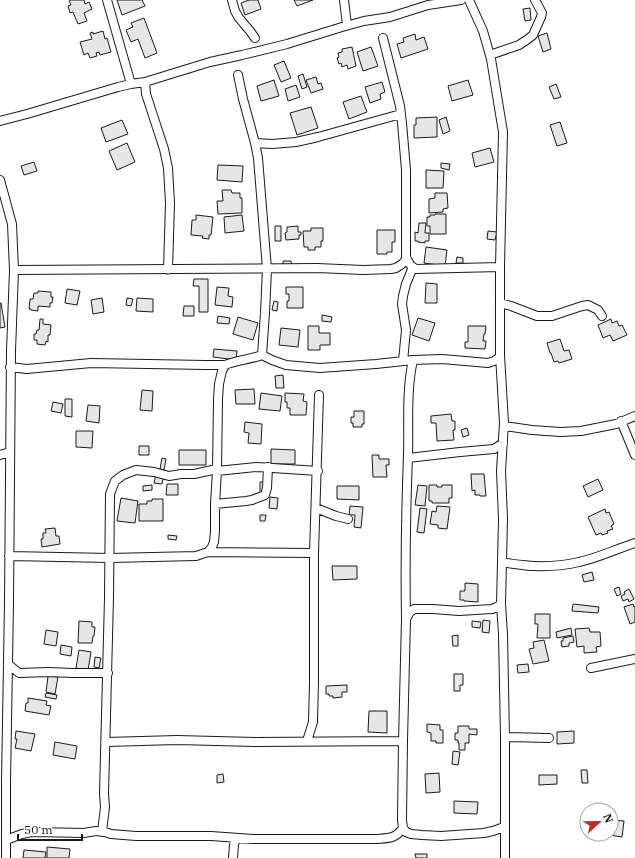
<svg xmlns="http://www.w3.org/2000/svg" width="635" height="858" font-family="'IBM Plex Serif',serif">
  <rect width="100%" height="100%" fill="#fff"/>
  <path fill="#e6e6e6" stroke="#1a1a1a" d="M71 0H84L85 4 89 2 92 9 84 13 87 21 78 24 73 12 70 13 68 6 71 5 69 1Z
    M117 0H142L145 6 122 15Z
    M249 0H258L261 9 245 15 241 3Z
    M294 0H313L297 6Z
    M530 8 531 20 525 21 523 9Z
    M144 18 157 53 145 58 138 39 131 42 126 30 133 27 131 23Z
    M103 31 105 39 107 38 111 52 100 55 99 52 96 53 97 56 90 58 88 53 84 55 80 42 92 39 90 33 93 32V34Z
    M547 33 551 49 543 52 538 36Z
    M415 34 416 40 424 37 428 49 401 58 397 44 404 42 403 38Z
    M352 47 356 66 348 69 347 65 342 67 341 63 339 64 337 58 339 57 338 53 342 52V49Z
    M371 47 378 66 363 71 357 52Z
    M284 61 291 78 281 82 274 65Z
    M303 74 307 87 302 89 298 76Z
    M316 77 318 84 321 83 323 89 311 93 306 80Z
    M274 80 279 96 261 101 257 86Z
    M468 80 473 95 452 101 448 86Z
    M382 82 385 92 380 94 381 99 370 103 365 87Z
    M556 84 561 97 554 99 549 87Z
    M296 85 300 97 288 101 285 89Z
    M361 96 367 112 349 119 343 102Z
    M311 107 318 128 297 135 290 113Z
    M437 117V137L414 138V125H416V118Z
    M446 117 450 131 443 134 439 120Z
    M122 120 128 134 106 142 101 128Z
    M560 122 567 143 557 146 550 125Z
    M127 143 135 162 117 170 109 151Z
    M490 148 494 162 475 167 472 153Z
    M34 162 37 171 24 175 21 166Z
    M441 163 450 164 449 170 441 168Z
    M218 165 243 166 242 182 217 180Z
    M426 170 444 171 443 188H426Z
    M222 190H231L232 193H240V198H242V213L218 214 217 201H223Z
    M435 193H447L448 208 443 209V212L429 213V199L435 198Z
    M435 214H446V234H430V226H427V217H430V215H435Z
    M196 215 213 217 211 235H209V239L202 238 203 236 191 235 192 220H196Z
    M242 215 244 231 225 233 224 217Z
    M419 223H426L425 233H429V241H425V243L418 242V241H415V232L418 233Z
    M275 226H281V241H275Z
    M298 226V232H301V235H299V239L286 240 285 233 287 232V227Z
    M311 228H323V241H321V247H315V250H308V247H304L303 231H311Z
    M377 230H395V242H392V252H387V254H377Z
    M488 231 497 232 495 240 487 239Z
    M426 247 447 250 445 266 424 263Z
    M457 257 463 258V263H456Z
    M283 261H291L292 267 283 268Z
    M194 279H208V312H199V286H193Z
    M426 283 437 284V303H425Z
    M217 287 229 288 228 296 233 297 232 307 215 305Z
    M286 287H303V308H287V301H289V294H286Z
    M67 289 80 291 77 305 65 303Z
    M38 291 51 292V297H53L52 303H50V307L38 306V311L31 310V309H29L30 299H33L34 293H38Z
    M102 298 104 312 93 314 91 300Z
    M127 298 133 299 131 306 126 305Z
    M137 298 153 299V312L136 311Z
    M274 301 278 302 277 311 272 310Z
    M0 303H1L5 327 0 328Z
    M184 306H194V316H183Z
    M322 315 332 317 331 322 322 321Z
    M218 316 230 318 229 324 217 323Z
    M238 317 258 323 253 340 233 334Z
    M418 318 435 323 429 341 412 335Z
    M40 319H43V324L51 325 50 335H48V342L46 341 45 345 37 344V340H34V334H36L37 330H39Z
    M611 319 612 323 617 321 619 326 622 325 627 335 613 341 610 335 603 338 598 325Z
    M308 326H319V333H330V345H320V350H308Z
    M468 326H486L485 334H484L483 341H486L485 349 465 348V342H468Z
    M281 328 300 330 298 347 279 345Z
    M560 339 564 351 569 350 572 359 559 363 558 361 554 362 551 353H550L547 343Z
    M214 349 237 351 236 360 213 357Z
    M283 375 284 388H276L275 376Z
    M254 389 255 404H236L235 390Z
    M142 390 153 391 152 411 140 410Z
    M261 393 282 396 280 411 259 409Z
    M285 393 304 394 303 401 307 402 306 415H290V408H287V402H285Z
    M65 399H72V417L65 416Z
    M53 402 63 404 61 413 51 411Z
    M88 405 100 406 99 423 86 421Z
    M354 411H364V424H362V427H353V423H351V417H354Z
    M451 414 452 421H455V430H453L454 440 437 441 436 423H431V416Z
    M245 422 262 424 261 444 248 443 249 433 244 432Z
    M467 428 469 435 463 437 461 430Z
    M76 431H93L92 448 76 447Z
    M139 446H149V455H139Z
    M271 449 295 450V464H271Z
    M179 450H206V465H179Z
    M372 455H379V459H389V465H386L387 477H373Z
    M162 458 166 459 164 470 160 469Z
    M156 474 164 475 162 484 154 483Z
    M471 474H484L486 496H480V495H475V490L472 491Z
    M598 479 603 490 588 497 583 486Z
    M260 482H266V493H260Z
    M167 484H178V495H166Z
    M152 485V490L143 491V486Z
    M418 485 427 486 425 506 415 505Z
    M429 485H437V487H442V485H452V498H449V503H432V501H429Z
    M337 486H359V500L337 499Z
    M270 497 278 498 277 509 269 508Z
    M121 498 138 501 135 523 117 521Z
    M152 499H163V521H139V504H147V501H152Z
    M350 506 363 507 361 528 354 527 355 515H349Z
    M437 506 450 507 447 529 438 528V525L430 524 432 511 436 512Z
    M420 508 427 509 424 533 417 532Z
    M605 509 606 513 609 512 614 524 611 526 613 529 607 531 608 533 602 535 601 533 596 535 588 517Z
    M260 515H266L265 521H260Z
    M55 528 56 536H59L60 544 42 547 41 539H43V533H46L45 529Z
    M168 535 177 536 176 540 168 539Z
    M332 566H357V579L333 580Z
    M592 572 594 580 584 582 582 575Z
    M465 583 478 584V602L464 601V600H460V591H465Z
    M619 587 621 594 617 596 614 589Z
    M629 589 634 599 629 602 628 599 623 601 621 596 625 594 624 592Z
    M573 604 599 607 598 613 572 611Z
    M633 604 634 607 635 606V622L630 624 624 607Z
    M535 614H550V638H537L538 624H535Z
    M483 620 490 621 489 633 482 632Z
    M79 621 92 622V627H95L94 636H93L92 643H78Z
    M472 621 481 622 480 628 472 627Z
    M571 628 572 635 557 638 556 632Z
    M589 628 590 632H600L601 646 596 647 597 652 584 653V646L577 647 575 629Z
    M46 630 58 632 56 646 44 644Z
    M458 635V646H453L452 636Z
    M573 636 574 642 569 643V646L562 647 561 641H563V638Z
    M544 640 549 661 533 664 529 649 534 648 533 642Z
    M61 645 72 647 71 656 60 654Z
    M79 650 91 652 88 670 76 668Z
    M95 657 101 658 99 668 94 667Z
    M528 664 529 672 518 673 517 665Z
    M454 674H463V685H460V691H454Z
    M48 676 58 677 55 694 46 692Z
    M347 685V692H342V697L333 698V696H329V694H326V686Z
    M46 693 57 695 56 699 45 697Z
    M28 698 47 701 46 705 51 706 49 715 25 711 26 703H28Z
    M369 711H387V733L368 732Z
    M427 724 440 725V730H443V743H436V741H431V733L427 732Z
    M458 726H469V729H477V735L469 734V743H465V750H459V743H458V740H455V733H458Z
    M16 731 35 734 31 751 15 748 17 739H15Z
    M574 731V743L557 744V732Z
    M55 742 77 746 75 759 53 755Z
    M453 751 460 752 458 765 452 764Z
    M581 770H587L588 783H582Z
    M439 773 440 792 426 793 425 774Z
    M223 774 224 782 217 783V775Z
    M539 775H557V784L539 785Z
    M454 801 478 802 477 814 454 813Z
    M611 820 624 821 622 837 609 835V834H611Z
    M47 847 70 849 69 858H47Z
    M24 850 46 852 45 858H23Z
    M415 854H427V858H416Z"/>
  <g fill="none" stroke-linecap="round" stroke-linejoin="round">
    <defs>
      <path id="street" d="M107 0 131 84
        M232 0 235 11 239 18 250 31 255 38
        M344 0 347 25
        M469 0 483 31 491 59 503 132 500 267V355L504 423 501 471 503 519 501 604 503 634 505 737V858
        M383 38 400 106 402 123 406 170V258L411 266 415 269 500 267
        M490 55 519 45 528 39 533 35 541 17 542 13 535 0
        M145 82 146 94 164 149 168 168 170 203 168 270
        M0 121 27 114 118 87 131 84 145 82 210 62 242 55 287 44 342 27 364 21 390 17 428 5 461 0
        M255 143 272 144 296 142 318 137 401 114
        M0 180 12 224 14 270 11 351 9 603 6 782V858
        M14 270 317 268 363 270 391 269 396 268 402 264 407 259
        M500 303 511 306 537 316H552L582 306 588 305 598 310 602 316
        M262 355 272 360 286 365 320 368 376 364 413 360 442 359 488 363 494 361 500 357
        M403 361 406 330 402 304 403 296 406 284 413 267
        M10 367 27 369 91 363 206 365H225
        M621 421 635 455
        M504 426 532 430 560 432 581 431 616 424 635 416
        M0 455 10 452
        M408 458 460 452 494 449 503 443
        M217 471 257 467 318 471
        M215 504 246 501 252 500 265 495 267 488 268 467
        M316 508 336 516 348 519
        M208 552 314 553
        M9 556 110 558 196 556 208 552 212 547 214 542 215 531V504L217 471 218 399 219 384 222 371 225 365C237 360 249 360 262 355L265 313 267 269 258 158 255 143 243 99 238 75
        M502 562C527 567 554 568 579 562 598 558 616 549 635 543
        M501 604 497 607 492 609 459 611 433 609H414L410 612 406 619 403 741 402 820 403 828 406 832 411 834 422 835 441 836 484 833 493 831 504 827
        M406 619C405 564 406 509 408 455 409 423 406 391 413 360
        M8 664 19 673 49 672 73 673H108
        M591 668 635 659
        M505 737 549 738
        M307 741 313 722 314 682V553L319 395
        M106 742 177 740 255 742 403 741
        M102 832 105 807 104 794 109 598 110 494 115 481 123 475 136 470 154 472 169 476 181 474H194L217 469
        M6 840 22 834 32 832 84 833 96 831 105 832 111 834 136 836H211L253 839H376C389 838 395 839 403 828
        M233 858 234 845 236 838"/>
    </defs>
    <use href="#street" stroke="#1a1a1a" stroke-width="10"/>
    <use href="#street" stroke="#fff" stroke-width="8"/>
  </g>
  <g transform="translate(599 822) rotate(68)"><circle r="19" fill="#ffffff" stroke="#a3a3a3"/>
  <path d="M0-3L7 15L0 10L-7 15Z" fill="#c62828"/>
  <text y="-6" font-size="11" font-weight="bold" text-anchor="middle" fill="#1a1a1a">N</text>
  </g>
  <path d="M18 834v6h64v-6" fill="none" stroke="#1a1a1a" stroke-width="2"/>
  <text x="24" y="834" font-size="12" fill="#1a1a1a" stroke="#ffffff" stroke-width="3" paint-order="stroke">50 m</text>
</svg>
